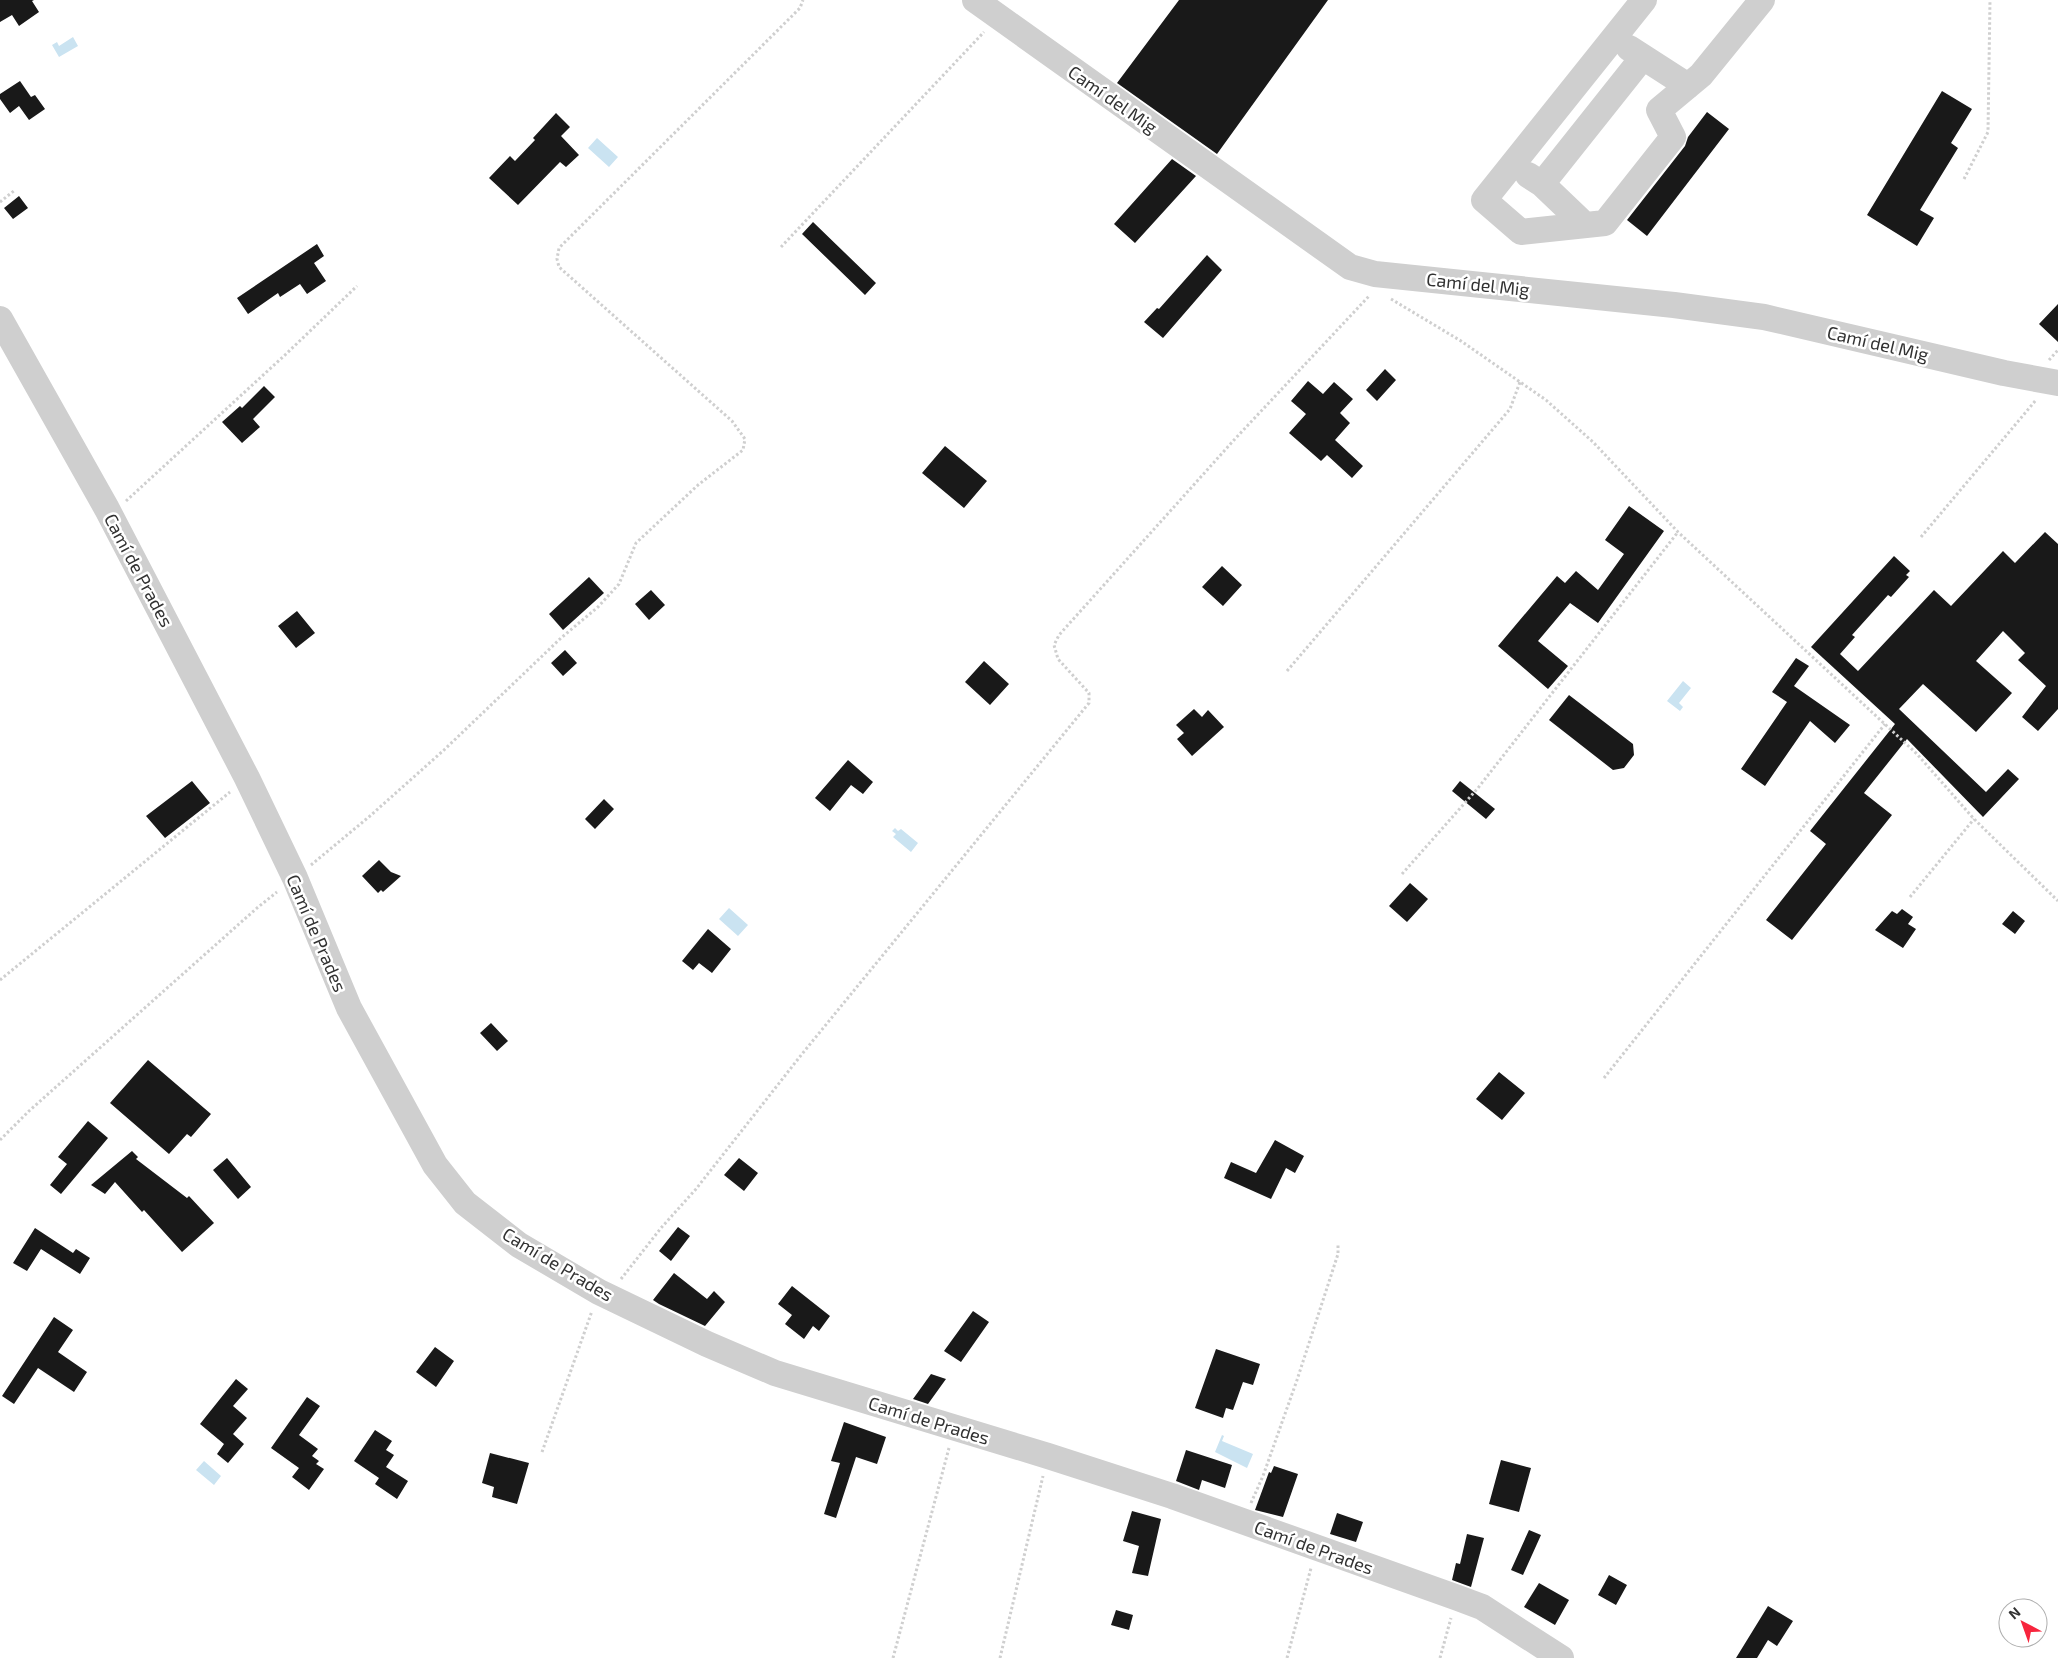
<svg xmlns="http://www.w3.org/2000/svg" width="2058" height="1658" font-family="'Exo 2',sans-serif">
  <rect width="100%" height="100%" fill="#fff"/>
  <path fill="#cae3f1" d="M73 37 78 46 59 57 52 45 57 42 59 46Z
    M597 138 618 157 609 167 588 148Z
    M1683 681 1691 688 1679 703 1683 707 1680 711 1667 701Z
    M895 828 898 831 901 829 918 843 911 852 893 837 896 834 892 831Z
    M729 908 748 925 738 936 719 919Z
    M1222 1435 1224 1436 1222 1441 1253 1454 1247 1468 1215 1452Z
    M204 1461 221 1476 214 1485 196 1470Z"/>
  <path fill="#191919" d="M0 0H34L32 1 39 12 19 26 12 15 0 22Z
    M1179 0H1328L1217 154 1117 83Z
    M20 81 31 97 35 95 45 109 29 120 19 106 10 113 0 99V94Z
    M1942 91 1972 109 1951 143 1958 148 1920 210 1934 218 1917 246 1867 215Z
    M1707 112 1729 129 1647 236 1627 220 1685 146 1688 137Z
    M556 113 570 127 561 136 579 155 566 167 560 162 518 205 489 178 510 156 515 161 535 140 533 138Z
    M1172 159 1196 176 1135 243 1114 224Z
    M19 196 28 208 13 219 4 208Z
    M813 222 876 283 865 295 802 234Z
    M317 244 324 256 314 263 326 281 307 294 300 284 280 297 278 293 248 314 237 298Z
    M1207 255 1222 270 1163 338 1144 322 1157 308 1159 309Z
    M2058 304V342L2039 324Z
    M1385 369 1396 380 1377 401 1366 390Z
    M1308 381 1323 394 1334 382 1353 399 1340 413 1350 423 1335 440 1363 466 1352 478 1327 455 1321 461 1289 433 1306 414 1291 401Z
    M264 386 275 397 253 419 260 427 242 443 222 422 240 406 242 408Z
    M945 446 987 481 964 508 922 473Z
    M1629 506 1664 531 1598 623 1570 603 1538 641 1568 666 1548 689 1498 646 1557 576 1565 583 1576 571 1598 590 1624 554 1605 540Z
    M2045 532 2058 544V709L2038 731 2022 717 2046 686 2018 660 2025 653 2003 631 1976 661 2012 693 1976 732 1923 684 1899 709 1986 792 2008 769 2019 779 1983 817 1907 739 1864 793 1892 815 1792 940 1766 920 1826 844 1810 831 1895 724 1811 647 1894 556 1910 571 1906 575 1909 577 1891 597 1888 595 1852 635 1855 637 1840 654 1858 671 1934 590 1951 606 2003 551 2015 563Z
    M1222 566 1242 585 1223 606 1202 587Z
    M589 577 604 593 563 630 549 614Z
    M651 590 665 605 649 620 635 604Z
    M297 611 315 633 296 648 278 626Z
    M565 650 577 663 563 676 551 663Z
    M1796 658 1809 666 1794 686 1850 725 1835 743 1810 721 1765 786 1741 769 1787 702 1772 692Z
    M984 661 1009 684 990 705 965 682Z
    M1569 695 1633 744 1634 755 1624 768 1613 770 1549 720Z
    M1194 709 1202 717 1208 710 1224 727 1192 756 1177 739 1184 733 1176 725Z
    M848 760 873 782 863 794 851 785 830 811 815 798Z
    M192 781 210 803 165 838 146 816Z
    M1460 781 1495 809 1486 819 1452 791Z
    M604 799 614 809 595 829 585 819Z
    M379 860 391 872 401 876 383 892 381 890 378 893 362 876Z
    M1410 883 1428 899 1407 922 1389 906Z
    M1902 909 1913 917 1908 924 1916 929 1903 948 1875 930 1892 911 1897 914Z
    M2013 911 2025 921 2015 934 2002 924Z
    M708 929 731 949 712 973 699 963 693 970 682 961Z
    M491 1023 508 1041 497 1051 480 1033Z
    M148 1060 211 1114 191 1137 187 1134 169 1154 110 1103Z
    M1499 1072 1525 1093 1502 1120 1476 1099Z
    M88 1121 108 1138 61 1194 50 1185 67 1164 58 1157Z
    M1275 1140 1304 1156 1295 1173 1286 1168 1271 1199 1224 1178 1231 1162 1256 1173Z
    M132 1151 138 1157 136 1159 187 1198 189 1196 214 1223 182 1252 144 1210 142 1212 115 1182 105 1194 91 1185Z
    M227 1158 251 1187 238 1199 213 1170Z
    M739 1158 758 1173 744 1191 724 1175Z
    M678 1227 690 1236 671 1261 659 1251Z
    M35 1228 73 1253 76 1249 90 1258 80 1274 41 1249 27 1271 13 1263Z
    M674 1273 707 1299 714 1291 725 1302 705 1326 659 1304 653 1300Z
    M792 1286 830 1316 819 1331 813 1326 804 1339 785 1324 792 1315 778 1304Z
    M973 1311 989 1322 961 1362 944 1351Z
    M54 1317 73 1330 58 1352 87 1372 74 1392 38 1368 14 1404 2 1396Z
    M435 1347 454 1361 436 1387 416 1372Z
    M1216 1349 1260 1364 1253 1385 1243 1382 1233 1410 1226 1408 1223 1418 1195 1408Z
    M931 1374 946 1379 928 1404 913 1399Z
    M236 1379 248 1389 233 1406 247 1418 233 1434 244 1444 228 1463 217 1454 224 1444 200 1424Z
    M307 1397 320 1406 299 1435 318 1449 312 1456 319 1461 316 1464 324 1469 309 1490 292 1477 299 1468 271 1448Z
    M844 1422 886 1437 877 1464 856 1457 836 1518 824 1514 840 1463 831 1461Z
    M375 1430 392 1441 386 1450 394 1455 386 1467 408 1481 397 1499 375 1484 379 1478 354 1461Z
    M1186 1450 1232 1465 1225 1488 1202 1480 1199 1490 1176 1481Z
    M490 1453 529 1463 517 1504 492 1497 494 1487 482 1483Z
    M1501 1460 1531 1468 1519 1512 1489 1504Z
    M1274 1466 1298 1474 1283 1517 1255 1510 1269 1472 1271 1473Z
    M1132 1511 1161 1519 1148 1576 1132 1573 1139 1546 1123 1541Z
    M1337 1513 1363 1522 1356 1542 1330 1534Z
    M1529 1530 1541 1535 1523 1575 1511 1570Z
    M1467 1534 1484 1538 1471 1587 1452 1580 1456 1563 1460 1564Z
    M1609 1575 1627 1585 1616 1605 1598 1595Z
    M1539 1583 1569 1600 1555 1625 1524 1607Z
    M1768 1606 1793 1621 1777 1646 1768 1640 1757 1658H1736Z
    M1116 1610 1133 1615 1129 1630 1111 1625Z"/>
  <g fill="none" stroke-linecap="round" stroke-linejoin="round">
    <path stroke="#cfcfcf" stroke-width="3" stroke-dasharray="2.5 2.5" stroke-linecap="butt" d="M1964 179 1988 132 1990 0
      M0 202 15 190
      M781 247 984 32
      M1391 299 1461 341 1546 400 1593 442 1678 532 1917 754 1974 819 2058 901
      M2049 360 2058 350
      M126 501 285 355 357 286
      M1921 537 2036 400
      M1287 671 1510 409 1520 382
      M311 865 370 816 444 750 561 638 598 607 619 584 636 543 698 485 743 450 745 439 732 421 559 267 557 259 559 248 569 238 800 8 803 0
      M1402 874 1478 788 1678 532
      M1910 897 1974 819
      M0 980 230 792
      M1604 1078 1885 724
      M0 1140 29 1111 257 908 277 892
      M621 1279 661 1228 696 1189 802 1054 1089 703V693L1058 659 1054 645 1059 635 1234 440 1370 295
      M542 1452 592 1311
      M1251 1503 1263 1476 1297 1380 1338 1254V1245
      M893 1658 949 1448
      M1000 1658 1043 1476
      M1287 1658 1311 1568
      M1440 1658 1451 1618"/>
    <path stroke="#cfcfcf" stroke-width="26" d="M975 0 1350 267 1375 274 1674 305 1764 317 2004 373 2058 383
      M1644 0 1484 200 1521 232 1605 223 1673 137 1659 110 1701 75 1762 0
      M1629 48 1688 86
      M1528 175 1542 184 1585 225
      M1542 184 1643 57
      M0 319 107 509 247 778 295 878 349 1008 435 1165 465 1203 519 1245 599 1292 707 1344 775 1373 1048 1456 1172 1496 1458 1598 1482 1607 1561 1658"/>
  </g>
  <g text-anchor="middle" dominant-baseline="central" stroke-width="5" stroke-linejoin="round" paint-order="stroke">
    <g font-size="18" fill="#323232" stroke="#fff">
      <text transform="translate(1113 99) rotate(35)">Camí del Mig</text>
      <text transform="translate(1478 284) rotate(6)">Camí del Mig</text>
      <text transform="translate(1878 343) rotate(13)">Camí del Mig</text>
      <text transform="translate(139 570) rotate(62)">Camí de Prades</text>
      <text transform="translate(317 933) rotate(67)">Camí de Prades</text>
      <text transform="translate(558 1264) rotate(31)">Camí de Prades</text>
      <text transform="translate(929 1420) rotate(17)">Camí de Prades</text>
      <text transform="translate(1314 1547) rotate(20)">Camí de Prades</text>
    </g>
  </g>
  <g transform="translate(2023 1623) rotate(319)"><circle r="24" fill="#ffffff" stroke="#adadad"/>
  <path d="M0-4L9 19L0 12L-9 19Z" fill="#f7253d"/>
  <text y="-8" font-size="14" font-weight="bold" text-anchor="middle" fill="#323232">N</text>
  </g>
</svg>
